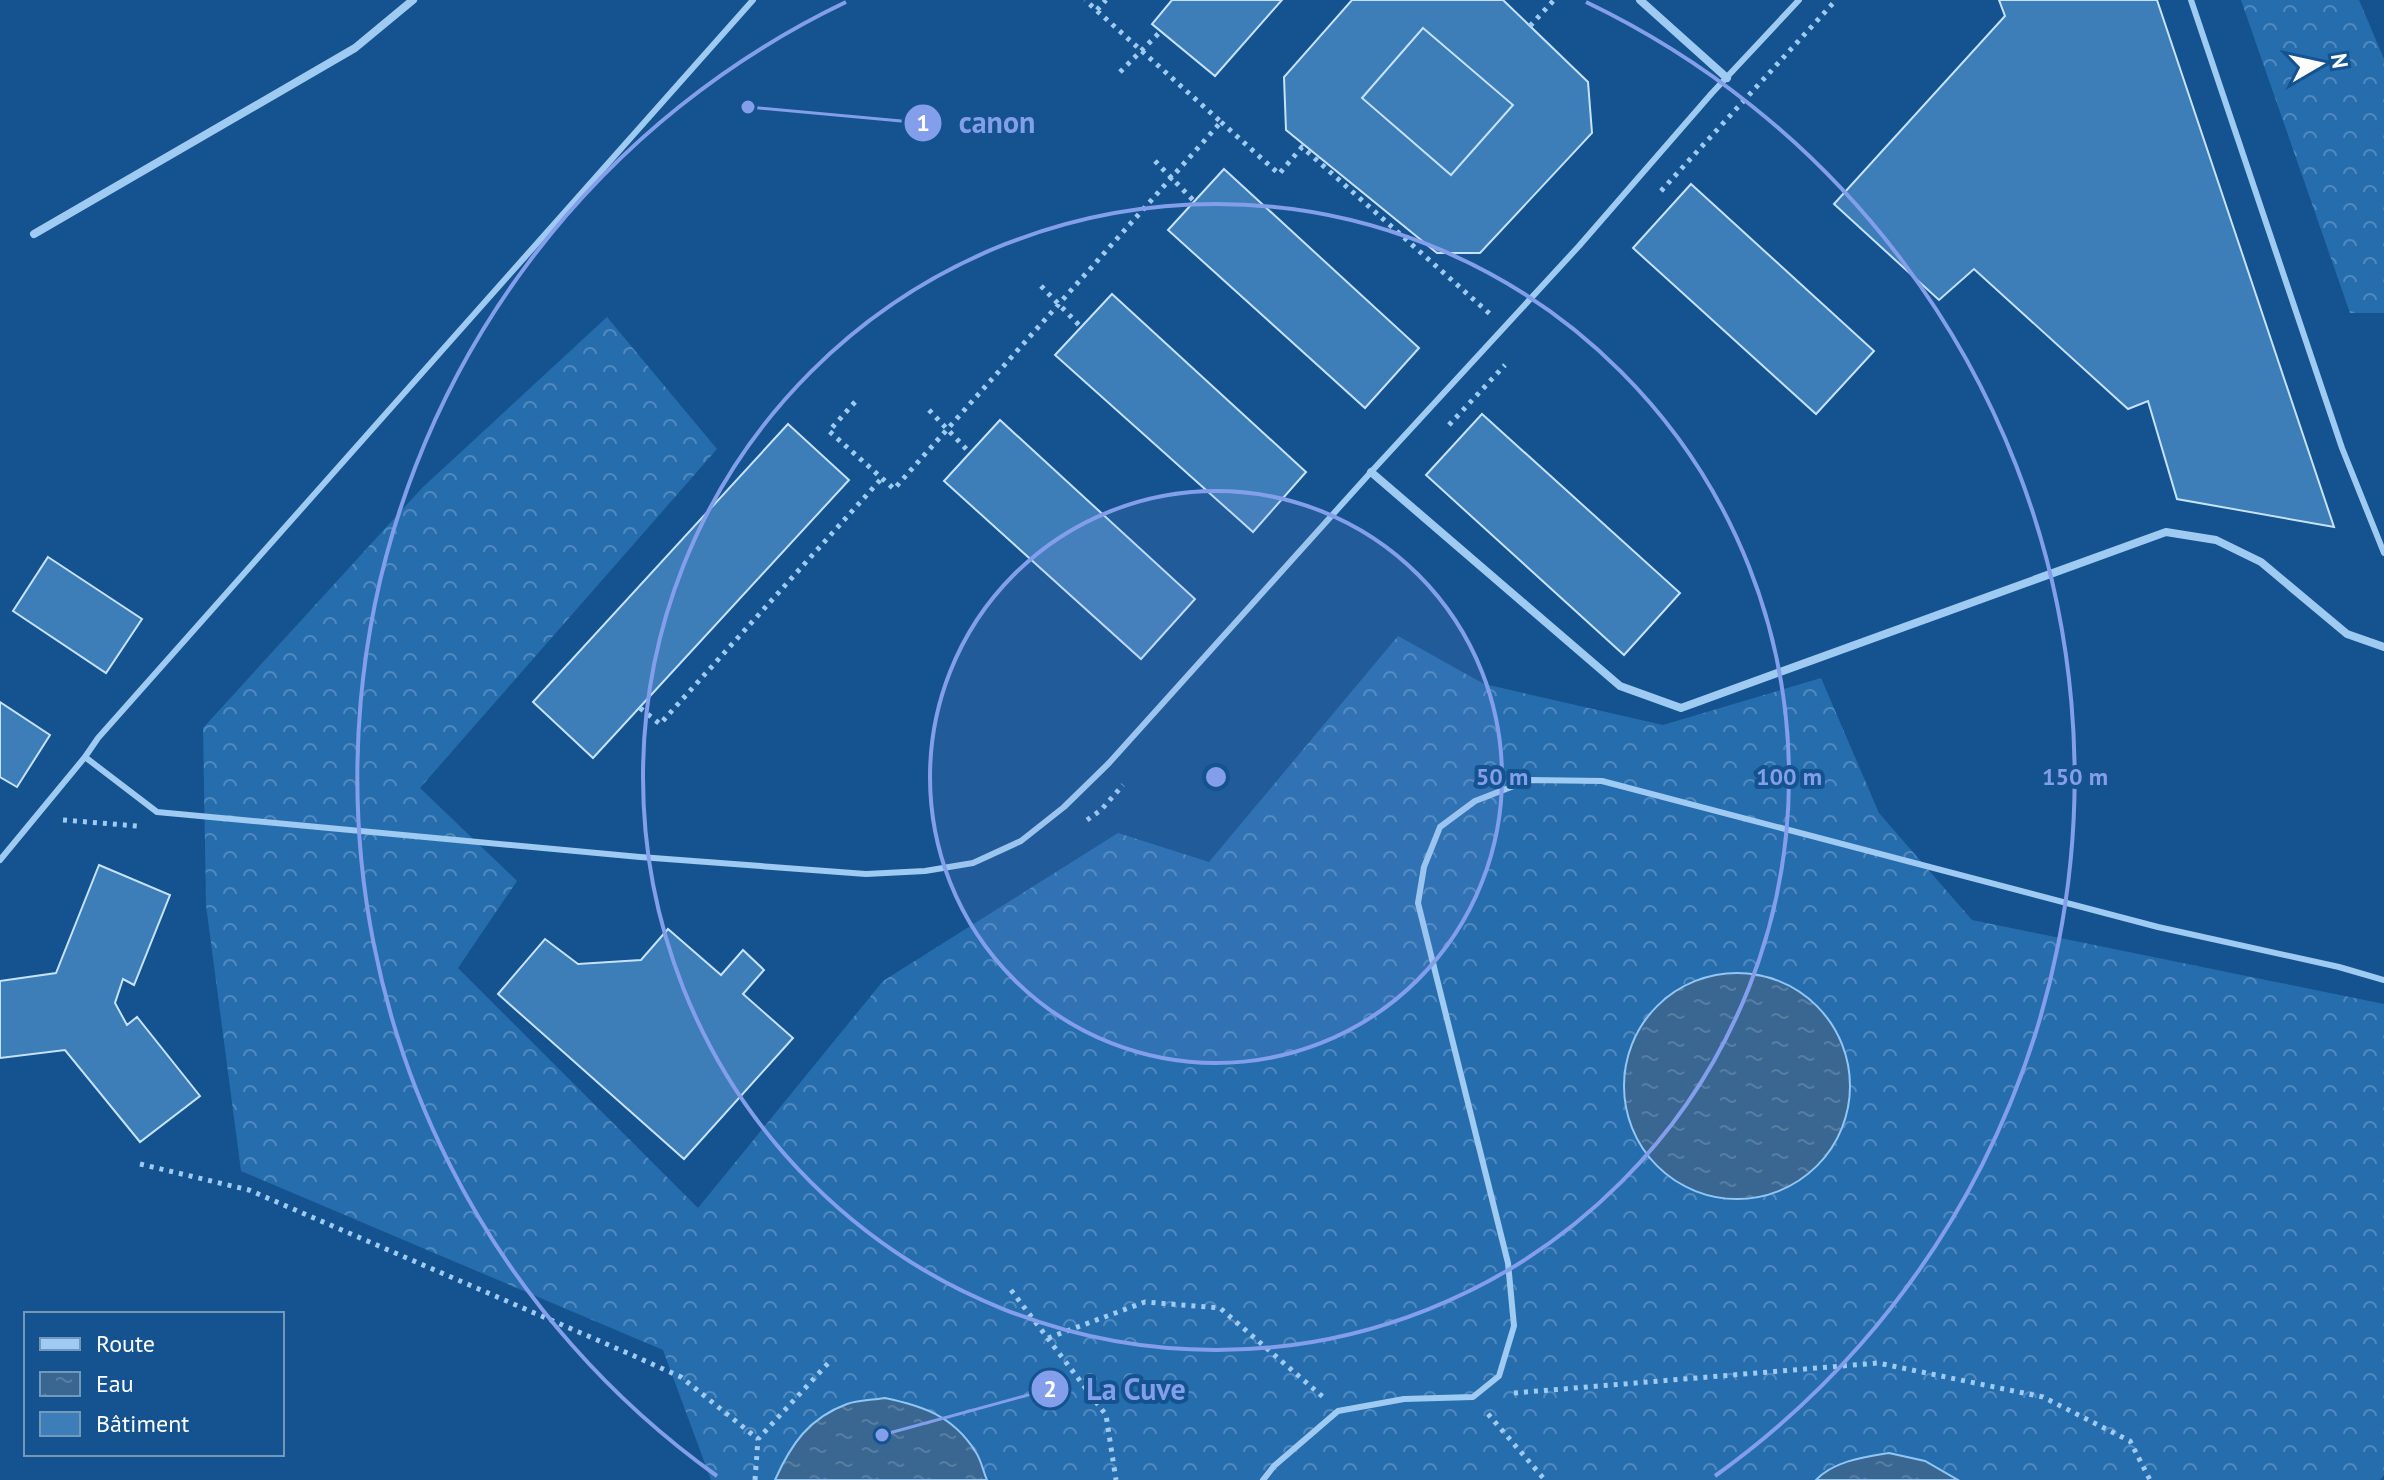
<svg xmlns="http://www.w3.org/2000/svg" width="2384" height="1480" font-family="'PT Sans',sans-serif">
  <defs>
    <pattern id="forest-crowns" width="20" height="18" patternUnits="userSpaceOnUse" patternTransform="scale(2)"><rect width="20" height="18" fill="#266dae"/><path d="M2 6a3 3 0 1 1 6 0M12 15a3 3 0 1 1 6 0" fill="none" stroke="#518abe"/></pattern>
    <pattern id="water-ripples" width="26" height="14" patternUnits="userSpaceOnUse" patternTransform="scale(2)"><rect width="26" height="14" fill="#396792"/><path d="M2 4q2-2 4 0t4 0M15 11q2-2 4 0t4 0" fill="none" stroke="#577ea2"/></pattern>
  </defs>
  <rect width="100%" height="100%" fill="#14538f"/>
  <path fill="url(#forest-crowns)" d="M2241 0H2359L2384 59V313H2350Z
    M607 317 717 449 420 788 517 881 458 968 698 1208 883 981 1118 833 1209 862 1398 636 1484 684 1663 725 1821 678 1879 813 1972 920 2384 1004V1475L2380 1480H711L663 1350 241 1171 206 905 203 728 422 488Z"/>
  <path fill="url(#water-ripples)" stroke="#91c6f4" stroke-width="2" d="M1624 1086a113 113 0 1 1 226 0a113 113 0 1 1-226 0Z
    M885 1398C923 1406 953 1416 975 1451 981 1459 983 1471 987 1480H775C791 1444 809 1418 847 1404 859 1400 873 1400 885 1398Z
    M1889 1453 1925 1461 1958 1480H1816C1834 1461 1864 1457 1889 1453Z"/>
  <path fill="#3d7db8" stroke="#c6e2fc" stroke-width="2" fill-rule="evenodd" d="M1172 0H1282L1215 76 1152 24Z
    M1352 0H1503L1588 82 1592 133 1480 253H1437L1286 130 1284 77ZM1423 28 1513 105 1451 175 1362 98Z
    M1999 0H2157L2334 527 2177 499 2148 401 2128 409 1974 269 1939 300 1834 204 2005 16Z
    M1423 28 1513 105 1451 175 1362 98Z
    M1224 169 1419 348 1365 408 1168 230Z
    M1691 184 1874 351 1816 414 1633 248Z
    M1112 294 1306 472 1253 532 1055 355Z
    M1482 414 1680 593 1624 655 1426 475Z
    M1000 420 1195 599 1141 659 944 481Z
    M788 424 849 480 593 758 533 702Z
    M48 557 142 619 106 673 13 611Z
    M0 702 50 735 17 787 0 777Z
    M99 865 170 895 134 985 123 979 115 1003 127 1025 137 1017 200 1096 140 1142 65 1050 0 1058V981L56 973Z
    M668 929 721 975 743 950 764 970 743 994 793 1038 684 1159 498 994 545 939 578 964 641 960Z"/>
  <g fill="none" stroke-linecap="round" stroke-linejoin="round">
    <path stroke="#9fcaf1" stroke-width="5" stroke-dasharray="4 6" stroke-linecap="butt" d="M1097 10 1106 0
      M1530 26 1554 0
      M1120 72 1161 31
      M1221 122 1279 174 1302 147 1490 314
      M1155 161 1194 201
      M1661 191 1836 0
      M1041 286 1081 327
      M855 402 829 431 894 489 1221 122 1085 0
      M929 410 970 453
      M1449 425 1505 365
      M640 708 660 724 882 478
      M63 820 137 826
      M1087 820 1101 810 1123 785
      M140 1164 249 1190 632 1355 681 1377 758 1439
      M1011 1290 1106 1415 1116 1480
      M1048 1338 1145 1302 1220 1308 1323 1397
      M1514 1393 1878 1363 2043 1397 2130 1441 2150 1480
      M1488 1414 1545 1480
      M755 1480 758 1439 832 1359"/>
    <path stroke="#9fcaf1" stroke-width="6" d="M2191 0 2342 448 2384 553
      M85 757 157 812 640 857 866 874 925 871 973 863 1021 841 1064 807 1109 763 1371 472 1579 246 1712 93 1799 0
      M0 860 85 757 98 738 753 0
      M1263 1480 1274 1466 1338 1411 1404 1399 1473 1397 1499 1376 1514 1326 1508 1263 1418 903 1424 867 1440 827 1475 801 1529 780 1602 781 2158 927 2339 967 2384 980"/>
    <path stroke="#9fcaf1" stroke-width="8" d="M1640 0 1727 78
      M34 234 355 48 413 0
      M1371 472 1620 686 1681 708 2166 532 2216 540 2261 562 2347 634 2384 647"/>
  </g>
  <circle cx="1216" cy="777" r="286" fill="#839eea" fill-opacity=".12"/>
  <g fill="none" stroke="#839eea" stroke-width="4">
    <circle cx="1216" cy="777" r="286"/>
    <circle cx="1216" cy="777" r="573"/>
    <path d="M717 1476A859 859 0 0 1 846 2M1586 2A859 859 0 0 1 1715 1476"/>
  </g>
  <circle cx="1216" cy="777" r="12" fill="#839eea" stroke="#14538f" stroke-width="4"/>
  <g font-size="24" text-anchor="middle" font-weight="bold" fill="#839eea" stroke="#14538f" stroke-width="8" stroke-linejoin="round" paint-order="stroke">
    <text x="1502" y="785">50 m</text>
    <text x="1789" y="785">100 m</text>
    <text x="2075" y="785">150 m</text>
  </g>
  <path fill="none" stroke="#839eea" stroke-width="3" d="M748 107L923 123M882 1435L1050 1389"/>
  <g fill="#839eea" stroke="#14538f" stroke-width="3">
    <circle cx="748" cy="107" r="8"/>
    <circle cx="882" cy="1435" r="8"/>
    <circle cx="923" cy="123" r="20"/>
    <circle cx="1050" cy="1389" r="20"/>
  </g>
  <g font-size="24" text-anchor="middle" font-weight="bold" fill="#fff">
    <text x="923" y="131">1</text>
    <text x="1050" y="1397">2</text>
  </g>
  <g font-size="30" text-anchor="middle" font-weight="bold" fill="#839eea" stroke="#14538f" stroke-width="8" stroke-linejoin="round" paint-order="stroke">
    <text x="997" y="133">canon</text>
    <text x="1136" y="1400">La Cuve</text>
  </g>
  <rect x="24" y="1312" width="260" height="144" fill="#14538f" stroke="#7298bc" stroke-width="2"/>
  <rect x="40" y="1338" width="40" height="12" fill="#9fcaf1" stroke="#7298bc" stroke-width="2"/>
  <text x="96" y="1352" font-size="24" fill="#ffffff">Route</text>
  <rect x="40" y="1372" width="40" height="24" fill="url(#water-ripples)" stroke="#7298bc" stroke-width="2"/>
  <text x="96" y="1392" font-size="24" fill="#ffffff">Eau</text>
  <rect x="40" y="1412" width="40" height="24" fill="#3d7db8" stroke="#7298bc" stroke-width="2"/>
  <text x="96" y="1432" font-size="24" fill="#ffffff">Bâtiment</text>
  <g transform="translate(2320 64) rotate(81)" stroke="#14538f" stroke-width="6" paint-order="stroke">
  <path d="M0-6L14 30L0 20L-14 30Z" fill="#ffffff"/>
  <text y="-12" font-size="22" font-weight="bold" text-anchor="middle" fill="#ffffff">N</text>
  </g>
</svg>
